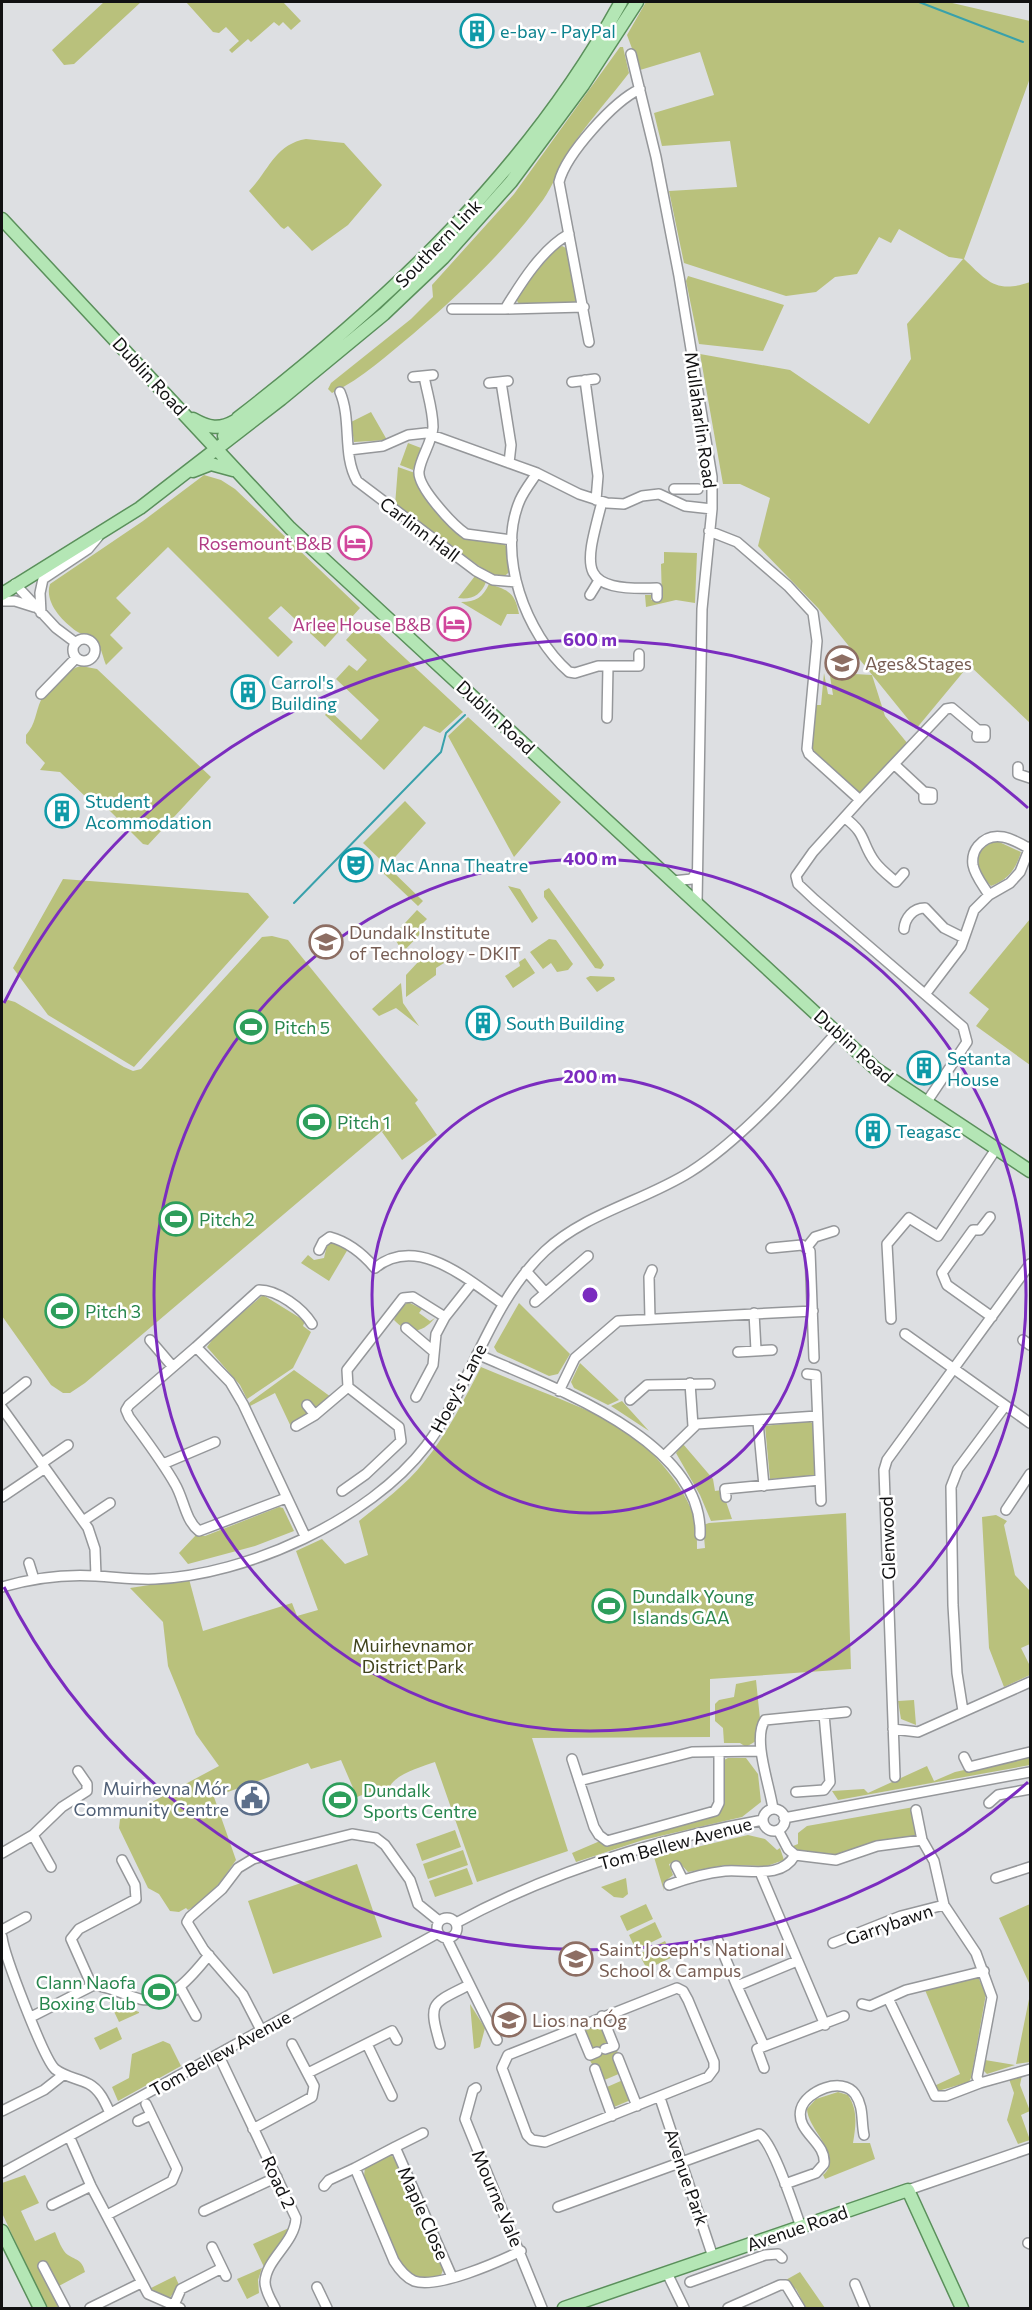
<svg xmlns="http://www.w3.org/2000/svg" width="1032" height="2310" font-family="Commissioner,sans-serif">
  <rect width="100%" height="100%" fill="#dddfe2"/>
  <path fill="#b9c17c" d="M104 2H141L74 64 64 65 52 50Z
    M186 2H283L301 21 291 30 283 22 279 26 274 22 251 42 248 39 232 53 229 50 239 41 226 27 219 33 213 32Z
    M646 2H948L1030 21V78L964 259C987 281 996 294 1030 282V723L969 665 916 729 818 608 758 546 770 498 740 484H723L700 354 790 370 869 424 911 359 907 324 963 259 949 257 899 229 891 243 879 237 857 274 835 277 816 292 786 296 684 263 669 191 737 187 730 141 662 146 654 113 714 95 700 52 640 70 627 35Z
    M620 47H623L629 73C609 99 586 124 568 152 559 168 553 186 543 200 505 251 461 293 413 334 387 355 363 378 332 393L328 389 331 383 411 319 433 297 432 285 514 194Z
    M306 139 344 143 382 185 348 225 312 251 288 226 284 229 281 227 249 191C268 172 275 144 306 139Z
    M562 246 568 249 578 300 575 304 520 305 517 301V294L556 249Z
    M688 276 784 305 763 351 699 344 686 281Z
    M371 412 387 440 354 442 351 422Z
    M408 443 421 448 413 470 400 465Z
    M398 467 415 473C419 496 445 528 466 537 477 542 492 542 503 543L506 546 509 572C503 579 498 577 490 574L395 505Z
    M204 475 221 480 235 489 360 608 325 647 281 606 268 618 293 642 278 657 168 547 116 598 131 613 110 635 123 648 106 665C103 658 102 649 97 643 91 635 83 636 76 631 62 621 44 602 50 584L143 521Z
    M664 552 697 553 695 603 676 600 646 607 645 595H651V600H662L661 564 664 563Z
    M475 576 486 582C481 595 472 600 458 598Z
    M489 584C509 590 515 593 519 614H507L501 626 461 602C476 602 483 597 489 584Z
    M364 620 463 712 440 733 424 726 384 770 325 715 329 710 361 740 379 720 336 679 349 665 357 671 367 660 346 640Z
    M81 666 97 669 211 777 148 845 143 844 98 799 90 801 60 772 40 770 45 763 26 743V735C36 724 35 713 41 700 48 688 67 669 81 666Z
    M824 673 828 694 833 695 830 676 837 677V673L872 675 885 716 908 744 864 792 859 795 811 753 814 705H821Z
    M468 717 561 802 514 857 448 736Z
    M405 801 426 823 387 866 423 901 418 906 381 871 386 865 363 843Z
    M997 841 1021 852C1016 869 1008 880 991 886 975 870 971 848 997 841Z
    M63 879 248 893 269 917 134 1067 48 1015 13 968Z
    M508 886 520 889 538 918 532 923Z
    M549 888 602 961 604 965 601 969 595 968 544 897V891Z
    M417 910 427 919 417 929 421 933 403 952 393 936Z
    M1030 919V1065L976 1026 989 1009 969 993Z
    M272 936 288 940 418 1100 415 1103 437 1135 402 1160 382 1132 396 1119 85 1383 70 1393H63L51 1385 2 1316V1003L8 1000 15 1002 124 1067 133 1071 141 1069 262 937Z
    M549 939 556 940 573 964 568 970 557 972 551 963 543 969 530 952Z
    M431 948 444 963 436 968V975L406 997V975Z
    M525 958 535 973 513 988 505 976 520 966 519 962Z
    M590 976 614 977 615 980 597 992 586 978Z
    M401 983 403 1003 419 1026 396 1008 379 1016 372 1009Z
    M333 1241 348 1249 329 1281 301 1263 308 1255 314 1260 324 1258 327 1245Z
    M263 1295 305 1321 303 1326 311 1332 293 1368 247 1399 240 1385 207 1347 215 1336Z
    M408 1302 422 1309 419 1313 430 1321 435 1318C422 1333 409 1336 394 1320L399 1310Z
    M519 1303 570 1354 558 1374 549 1376 497 1352 494 1347Z
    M580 1363 619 1400 608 1405 574 1388 571 1382Z
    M481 1367C523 1385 567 1400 608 1420 641 1436 687 1485 695 1521 697 1530 697 1540 697 1549L705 1548 703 1525 709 1523 846 1513 851 1669 710 1679V1737L532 1738 568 1851 477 1882 435 1762C421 1767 398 1773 390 1786 387 1792 387 1794 382 1799L380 1788 357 1797 341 1760 311 1769 308 1763 214 1797 236 1860C222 1880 210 1899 188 1910L186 1908 179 1912 170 1911 159 1894 148 1888 119 1828 120 1819 219 1766 196 1734 168 1666 163 1622 130 1588 189 1579 203 1631 292 1603 297 1616 318 1610 296 1551 322 1539 345 1564 368 1555 359 1521C381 1503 406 1485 424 1462 446 1436 465 1398 481 1367Z
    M294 1370 331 1397 292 1424 295 1430 293 1431 275 1393 250 1406 249 1403Z
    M622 1401 649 1431 611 1406Z
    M808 1421 814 1424 816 1475 770 1479 765 1426Z
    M683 1444 713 1479 715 1491 722 1490 732 1519 711 1521 700 1495 676 1453Z
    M279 1507 283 1508 294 1531 255 1546 188 1564 179 1553 196 1535 205 1536Z
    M996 1515 1007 1521 1004 1525 1015 1575 1030 1591V1644L1021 1648 1030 1666V1675L1004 1687 989 1648 982 1517Z
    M756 1680 760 1719 756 1741 746 1747 740 1743H724L723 1728 715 1721V1704L719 1700 734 1697 736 1684Z
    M914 1700 916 1725 901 1719 898 1701Z
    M1030 1756V1765L838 1800 832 1791 864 1789 868 1793 927 1766 934 1781 955 1772Z
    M728 1758H746L758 1774 761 1802 742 1817 643 1840 576 1862 572 1853 600 1841 718 1813 723 1803 722 1761Z
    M914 1807 916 1836 842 1855 799 1851 793 1846 798 1844V1833L807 1826Z
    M455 1830 461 1847 422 1861 416 1844Z
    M748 1835 765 1839 777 1850 780 1848 784 1860 767 1866 726 1865 688 1872 678 1861 669 1864 673 1875 663 1883 664 1891 654 1857Z
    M463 1850 468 1865 428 1879 423 1864Z
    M357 1864 382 1937 273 1974 248 1901Z
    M467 1868 473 1884 435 1897 429 1881Z
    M626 1878 628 1894 623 1898 614 1897 601 1887Z
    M646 1904 653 1919 627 1931 620 1916Z
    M1030 1904V1985L999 1918Z
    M655 1922 662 1937 636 1950 629 1935Z
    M665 1941 673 1957 647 1969 639 1954Z
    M978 1977 986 1994 971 2078 969 2082 938 2091 934 2086 960 2074 925 1990Z
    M1030 1994V2062L1016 2064Z
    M109 2001 139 2012V2013L119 2022Z
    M470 2004 485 2028 480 2047 474 2049Z
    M602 2023 608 2044 591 2051 582 2031Z
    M117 2027 122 2039 100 2050 94 2038Z
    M163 2041 170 2044 181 2066 118 2101 112 2087 129 2078 132 2054Z
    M617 2049 621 2073 602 2081 589 2059Z
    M985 2060 1015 2065 987 2074 984 2071Z
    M1022 2075 1020 2085 1030 2111 1021 2115 1030 2140 1018 2144 1007 2120 1014 2093 1009 2079Z
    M623 2080 633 2099 614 2107 607 2087Z
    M838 2092 848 2095C858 2110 856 2125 853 2143H870L875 2159 825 2179 823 2175C845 2156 808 2131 807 2109L816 2099Z
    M388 2155 394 2157 443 2270 441 2275C398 2299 375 2205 364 2176L365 2167Z
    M25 2175 39 2203 21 2211 35 2241 55 2232C58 2239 62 2251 68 2255 78 2261 82 2260 85 2272L57 2287 67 2308H46L2 2213V2183Z
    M289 2228 264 2267 253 2244Z
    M262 2268 258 2280 259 2293 247 2299 237 2279Z
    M800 2272 825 2308H806L796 2289 784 2281Z
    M175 2276 179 2285 169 2299 147 2290Z"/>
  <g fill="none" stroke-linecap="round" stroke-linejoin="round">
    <path stroke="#38a1ab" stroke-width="2" d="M919 2 1023 42
      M294 903 441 752 446 733 465 715"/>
    <defs>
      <path id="minor" d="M631 54 656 157 679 276 712 477V509L702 609 697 903
        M569 234C542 249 521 283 505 309L584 307
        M452 309H505
        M589 342 559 182C566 154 614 101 640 89
        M424 376C427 393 433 410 433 427 432 443 421 456 419 471 417 487 453 525 466 534L512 540
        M413 377 433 375
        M585 380 598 476 596 500
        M501 382 511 445 509 463
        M572 382 595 379
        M489 383 508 381
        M340 392C352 420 342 455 357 481L476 571 493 580 516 582
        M349 450 383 446 408 435 426 433 537 473 579 494 607 503 624 504 642 496 659 494 685 506 712 509
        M537 473C531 482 524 491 520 500 496 555 526 634 569 672L575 673 598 666H639V654
        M674 489H698
        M602 502C584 570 577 591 657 588V597
        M709 531 737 542 788 586 813 613 817 641 807 749 809 754 860 800
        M15 584 56 628 76 643
        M590 595 598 582
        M2 601H15L34 607
        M41 613 40 593 43 579 88 549 98 537
        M73 650a11 11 0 1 1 22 0a11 11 0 1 1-22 0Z
        M41 694 76 658
        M607 718 608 666
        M895 765 924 792V799H932V793L924 792
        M1018 767V774L1030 778
        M845 818C867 834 861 843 875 862 880 869 889 876 896 882L904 873
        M673 881 692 879 697 871
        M989 895C983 885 975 876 973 865 972 858 974 851 978 846 993 828 1013 839 1030 849
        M904 929C905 918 913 908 925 908L944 928 964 938
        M926 993 961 947 974 910 989 895 1010 883 1020 872 1030 847
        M926 1103 967 1042 963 1027 815 900 798 884 796 876 813 852 860 800 946 709 952 708 978 730H985V737H977L978 730
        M990 1217 980 1230H973L942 1273 947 1285 992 1317
        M807 1247 815 1237 834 1231
        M771 1248 802 1245 810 1251 814 1358
        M319 1250 323 1242 330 1237C349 1242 363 1254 375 1268 417 1234 467 1279 503 1304
        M526 1271 545 1292
        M535 1302 588 1256
        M754 1313 756 1350
        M650 1319 649 1277 652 1270
        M891 1319 887 1244 909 1218 938 1236 996 1149
        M406 1328 433 1351
        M905 1334 1030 1423
        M150 1340 173 1367
        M1023 1340 1030 1345
        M196 1347 129 1405 126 1410 129 1417C145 1439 162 1461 175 1484 184 1499 185 1520 199 1531L286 1498
        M738 1352 772 1350
        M477 1354C549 1386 704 1440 700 1535
        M807 1374 816 1375 821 1501
        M690 1383 693 1426
        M348 1387 347 1370 403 1298 413 1297 445 1317
        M559 1391 575 1358 618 1321 813 1311
        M416 1397 433 1365 436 1334 445 1317 472 1283
        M630 1400 647 1385 710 1384
        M2 1401 26 1382
        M307 1405 315 1415
        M2 1408 88 1528 95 1549 96 1576
        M758 1422 764 1486
        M296 1426 315 1415 348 1387 399 1427 401 1441 366 1474 342 1491
        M664 1456 697 1424 817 1416
        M42 1463 68 1445
        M163 1464 215 1442
        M2 1497 45 1468
        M726 1497 725 1489 820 1480
        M1006 1510 1030 1474
        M83 1521 110 1503
        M305 1536 243 1404 230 1382 196 1347 259 1290C278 1290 302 1308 312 1324
        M29 1563 34 1579
        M2 1587C33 1578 64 1574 96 1576 116 1577 135 1580 155 1579 247 1575 369 1520 426 1446 472 1385 488 1305 545 1251 586 1213 644 1201 690 1172 742 1139 795 1079 837 1032
        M963 1711 957 1673 953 1605 951 1487 958 1469 1005 1406
        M893 1729 918 1732 1030 1682
        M964 1757 969 1767 1030 1752
        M572 1759 594 1827 599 1835 607 1841 715 1811 719 1803V1752
        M895 1777 884 1470 887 1460 914 1423 1030 1264
        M579 1781 692 1752 761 1751
        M796 1792 824 1790 830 1782 824 1714
        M989 1803 998 1795 1030 1789
        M773 1809C770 1786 752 1739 765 1720L846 1712
        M763 1820a11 11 0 1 1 22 0a11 11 0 1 1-22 0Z
        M916 1810 922 1840
        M784 1818 1030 1772
        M778 1830 788 1849 795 1855 836 1860 877 1846 922 1840 934 1861 944 1905 976 1953 992 1997 977 2077 980 2083 1030 2069
        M33 1835 51 1867
        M2 1853 33 1835 62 1807 87 1791V1784L78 1771
        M676 1866 683 1880
        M760 1872 825 2025
        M996 1878 1030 1867
        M669 1885C688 1878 706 1873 725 1871 749 1869 781 1880 795 1855
        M437 1928a10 10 0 1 1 20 0a10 10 0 1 1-20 0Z
        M456 1923C550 1872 657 1839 763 1820
        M2 1930 26 1917
        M2 1937C4 1955 44 2059 55 2069 65 2077 77 2078 89 2084 100 2090 105 2102 110 2113
        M447 1939 497 2040
        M718 1941 737 1986
        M833 1943 901 1916 944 1905
        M92 1986 71 1939 79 1929 136 1899 135 1885 122 1860
        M180 1987 196 2016
        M677 1988 683 1991 688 2000 714 2062V2069L708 2077 545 2142 532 2140 527 2135 502 2068 508 2055Z
        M888 1998 935 2096H946L980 2083
        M862 2004 870 2006 906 1990 984 1971
        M602 2016 614 2046 605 2049
        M31 2017 94 1985C111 1987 124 1995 140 1999 169 2005 193 1975 209 1955
        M578 2026 590 2055 597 2052
        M261 2030 243 1995 204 1950 187 1922 190 1917 222 1889 238 1868 253 1859 352 1834 376 1838 385 1845 410 1880 418 1904 439 1921
        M367 2044 392 2096
        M440 2044C428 2002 431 2004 469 1985
        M764 2046 737 1986 797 1961
        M218 2054 296 2218C295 2243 266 2259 265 2282 265 2291 271 2300 275 2308
        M618 2058 637 2106
        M764 2068 757 2049 844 2016
        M595 2069 612 2116
        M308 2073 392 2031 397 2040
        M476 2088 473 2090 465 2119 542 2308
        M660 2098 713 2257
        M2 2111 44 2090 63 2075
        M138 2121 151 2115
        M253 2129 312 2097 314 2086 292 2044
        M69 2136 91 2186 148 2294 180 2308
        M395 2147 423 2133
        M2 2173 438 1933
        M785 2184 816 2173 824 2164C827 2142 795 2132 801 2109 806 2091 842 2076 855 2094 864 2107 861 2121 864 2135
        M324 2186 329 2180 355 2168
        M908 2190 1030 2148
        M52 2205 91 2186
        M558 2207 759 2134C773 2142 794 2208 801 2227
        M204 2211 277 2177
        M107 2215 172 2181 177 2169 146 2104
        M1028 2243 1030 2244
        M212 2247 226 2276
        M43 2266 65 2308
        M667 2273 684 2308
        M452 2277 395 2147 355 2168 394 2261C399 2269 405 2277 414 2281 438 2289 498 2262 521 2251
        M690 2282 765 2255 778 2254 782 2258
        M855 2284 865 2308
        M317 2287 327 2308
        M174 2305 181 2289 222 2268
        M90 2308 141 2283
        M728 2308 780 2285H786L800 2308"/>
      <path id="major" d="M2 219 290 528 876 1069 1030 1171
        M193 419C209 428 219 430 235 421
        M224 436 238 418C389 301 528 171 621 2
        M193 471 211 464 233 470
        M2 594 140 508 281 399 384 314 443 258 511 182 583 85 637 2
        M2 2231 40 2308
        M564 2308 908 2190 962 2308"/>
    </defs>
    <use href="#minor" stroke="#95979a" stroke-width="12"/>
    <use href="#major" stroke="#5a905b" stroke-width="15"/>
    <use href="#minor" stroke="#fff" stroke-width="9"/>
    <use href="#major" stroke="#b4e6b5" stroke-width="12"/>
  </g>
  <g fill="none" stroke="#7b2cbf" stroke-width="3">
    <circle cx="590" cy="1295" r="218"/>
    <circle cx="590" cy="1295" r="436"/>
    <path d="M1028 1782A655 655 0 0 1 4 1587M4 1003A655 655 0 0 1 1028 808"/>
  </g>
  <defs>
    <symbol id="building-ring" viewBox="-11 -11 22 22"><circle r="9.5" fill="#fff" stroke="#0f9aa8" stroke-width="1.5"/><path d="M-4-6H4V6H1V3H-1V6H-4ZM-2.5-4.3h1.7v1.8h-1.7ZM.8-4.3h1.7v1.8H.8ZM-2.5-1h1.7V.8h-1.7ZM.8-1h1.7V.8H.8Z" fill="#0f9aa8"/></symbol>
    <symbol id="hotel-ring" viewBox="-11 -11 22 22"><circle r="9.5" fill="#fff" stroke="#d1479c" stroke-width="1.5"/><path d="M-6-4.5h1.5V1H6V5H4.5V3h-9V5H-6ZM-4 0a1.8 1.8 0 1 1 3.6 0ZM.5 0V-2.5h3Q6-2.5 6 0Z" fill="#d1479c"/></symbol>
    <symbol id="school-ring" viewBox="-11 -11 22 22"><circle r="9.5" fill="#fff" stroke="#8d6e63" stroke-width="1.5"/><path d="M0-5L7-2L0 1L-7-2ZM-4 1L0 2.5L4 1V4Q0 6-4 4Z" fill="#8d6e63"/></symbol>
    <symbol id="theatre-ring" viewBox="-11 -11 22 22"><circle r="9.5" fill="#fff" stroke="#0f9aa8" stroke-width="1.5"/><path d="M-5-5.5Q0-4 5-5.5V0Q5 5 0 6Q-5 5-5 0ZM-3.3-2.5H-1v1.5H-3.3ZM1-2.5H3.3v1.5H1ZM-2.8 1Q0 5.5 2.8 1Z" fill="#0f9aa8"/></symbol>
    <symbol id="university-ring" viewBox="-11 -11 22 22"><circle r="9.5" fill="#fff" stroke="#8d6e63" stroke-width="1.5"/><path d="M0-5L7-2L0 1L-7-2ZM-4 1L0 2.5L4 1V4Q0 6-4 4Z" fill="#8d6e63"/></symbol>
    <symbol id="stadium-ring" viewBox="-11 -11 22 22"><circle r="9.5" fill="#fff" stroke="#2e9e5b" stroke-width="1.5"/><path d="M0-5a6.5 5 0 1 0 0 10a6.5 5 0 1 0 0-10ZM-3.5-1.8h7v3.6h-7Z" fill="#2e9e5b"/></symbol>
    <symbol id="civic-ring" viewBox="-11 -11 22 22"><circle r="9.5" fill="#fff" stroke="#5c6f8a" stroke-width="1.5"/><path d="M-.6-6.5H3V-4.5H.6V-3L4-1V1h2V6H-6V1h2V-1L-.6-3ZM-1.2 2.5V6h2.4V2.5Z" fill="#5c6f8a"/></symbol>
  </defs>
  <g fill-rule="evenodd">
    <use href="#building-ring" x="458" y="12" width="38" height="38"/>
    <use href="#hotel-ring" x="336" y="524" width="38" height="38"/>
    <use href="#hotel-ring" x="435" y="605" width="38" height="38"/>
    <use href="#school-ring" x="823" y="644" width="38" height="38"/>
    <use href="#building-ring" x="229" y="673" width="38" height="38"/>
    <use href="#building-ring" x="43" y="792" width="38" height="38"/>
    <use href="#theatre-ring" x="337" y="846" width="38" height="38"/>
    <use href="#university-ring" x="307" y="923" width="38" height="38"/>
    <use href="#building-ring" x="464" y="1004" width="38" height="38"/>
    <use href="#stadium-ring" x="232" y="1008" width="38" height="38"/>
    <use href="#building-ring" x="905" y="1049" width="38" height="38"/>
    <use href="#stadium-ring" x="295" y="1103" width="38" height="38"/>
    <use href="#building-ring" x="854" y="1112" width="38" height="38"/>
    <use href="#stadium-ring" x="157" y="1200" width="38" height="38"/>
    <use href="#stadium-ring" x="43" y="1292" width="38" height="38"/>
    <use href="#stadium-ring" x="590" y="1587" width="38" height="38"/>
    <use href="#civic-ring" x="233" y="1779" width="38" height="38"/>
    <use href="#stadium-ring" x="321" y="1781" width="38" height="38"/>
    <use href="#school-ring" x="557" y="1940" width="38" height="38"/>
    <use href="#stadium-ring" x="140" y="1973" width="38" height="38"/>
    <use href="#school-ring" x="490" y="2001" width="38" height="38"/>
  </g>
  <g text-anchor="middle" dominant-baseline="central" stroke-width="5" stroke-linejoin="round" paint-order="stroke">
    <g font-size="18" fill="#0d838f" stroke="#fff" text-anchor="start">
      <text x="500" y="31">e-bay - PayPal</text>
      <text x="271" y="682">Carrol's<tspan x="271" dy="21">Building</tspan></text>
      <text x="85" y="801">Student<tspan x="85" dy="21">Acommodation</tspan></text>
      <text x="379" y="865">Mac Anna Theatre</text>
      <text x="506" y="1023">South Building</text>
      <text x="947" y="1058">Setanta<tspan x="947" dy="21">House</tspan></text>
      <text x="896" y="1131">Teagasc</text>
    </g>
    <g font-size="18" fill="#111112" stroke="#fff">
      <text transform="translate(438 243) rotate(-46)">Southern Link</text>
      <text transform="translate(150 376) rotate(47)">Dublin Road</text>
      <text transform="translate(701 420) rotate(82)">Mullaharlin Road</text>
      <text transform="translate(420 529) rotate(37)">Carlinn Hall</text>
      <text transform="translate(496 717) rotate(43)">Dublin Road</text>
      <text transform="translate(854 1046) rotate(42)">Dublin Road</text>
      <text transform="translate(458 1388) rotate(-62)">Hoey's Lane</text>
      <text transform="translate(887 1538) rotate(-92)">Glenwood</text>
      <text transform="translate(675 1843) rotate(-15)">Tom Bellew Avenue</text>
      <text transform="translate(889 1924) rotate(-19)">Garrybawn</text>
      <text transform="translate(220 2053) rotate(-29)">Tom Bellew Avenue</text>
      <text transform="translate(687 2177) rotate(71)">Avenue Park</text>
      <text transform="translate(279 2182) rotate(65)">Road 2</text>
      <text transform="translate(498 2198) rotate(67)">Mourne Vale</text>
      <text transform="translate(424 2213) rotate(66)">Maple Close</text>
      <text transform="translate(797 2228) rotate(-19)">Avenue Road</text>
    </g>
    <g font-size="18" fill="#b23c85" stroke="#fff" text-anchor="end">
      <text x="332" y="543">Rosemount B&amp;B</text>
      <text x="431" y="624">Arlee House B&amp;B</text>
    </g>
    <g font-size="18" fill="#785e54" stroke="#fff" text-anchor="start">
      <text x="865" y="663">Ages&amp;Stages</text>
      <text x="349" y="932">Dundalk Institute<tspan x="349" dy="21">of Technology - DKIT</tspan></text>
      <text x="599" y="1949">Saint Joseph's National<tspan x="599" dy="21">School &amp; Campus</tspan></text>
      <text x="532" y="2020">Lios na nÓg</text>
    </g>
    <g font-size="18" fill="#27864d" stroke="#fff" text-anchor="start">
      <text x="274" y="1027">Pitch 5</text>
      <text x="337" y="1122">Pitch 1</text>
      <text x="199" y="1219">Pitch 2</text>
      <text x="85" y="1311">Pitch 3</text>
      <text x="632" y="1596">Dundalk Young<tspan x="632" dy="21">Islands GAA</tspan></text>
      <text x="363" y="1790">Dundalk<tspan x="363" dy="21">Sports Centre</tspan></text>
      <text x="136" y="1982" text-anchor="end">Clann Naofa<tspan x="136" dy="21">Boxing Club</tspan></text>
    </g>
    <g font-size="18" fill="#41441d" stroke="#fff">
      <text x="413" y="1645">Muirhevnamor<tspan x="413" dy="21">District Park</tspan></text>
    </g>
    <g font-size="18" fill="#4e5e75" stroke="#fff" text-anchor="end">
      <text x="229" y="1788">Muirhevna Mór<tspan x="229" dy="21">Community Centre</tspan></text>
    </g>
  </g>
  <circle cx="590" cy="1295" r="9" fill="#7b2cbf" stroke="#fff" stroke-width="3"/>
  <g font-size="18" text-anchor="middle" font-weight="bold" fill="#7b2cbf" stroke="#fff" stroke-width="5" stroke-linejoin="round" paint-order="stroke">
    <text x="590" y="646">600 m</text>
    <text x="590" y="865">400 m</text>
    <text x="590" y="1083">200 m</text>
  </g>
  <rect width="1032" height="2310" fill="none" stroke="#111112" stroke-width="6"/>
</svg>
